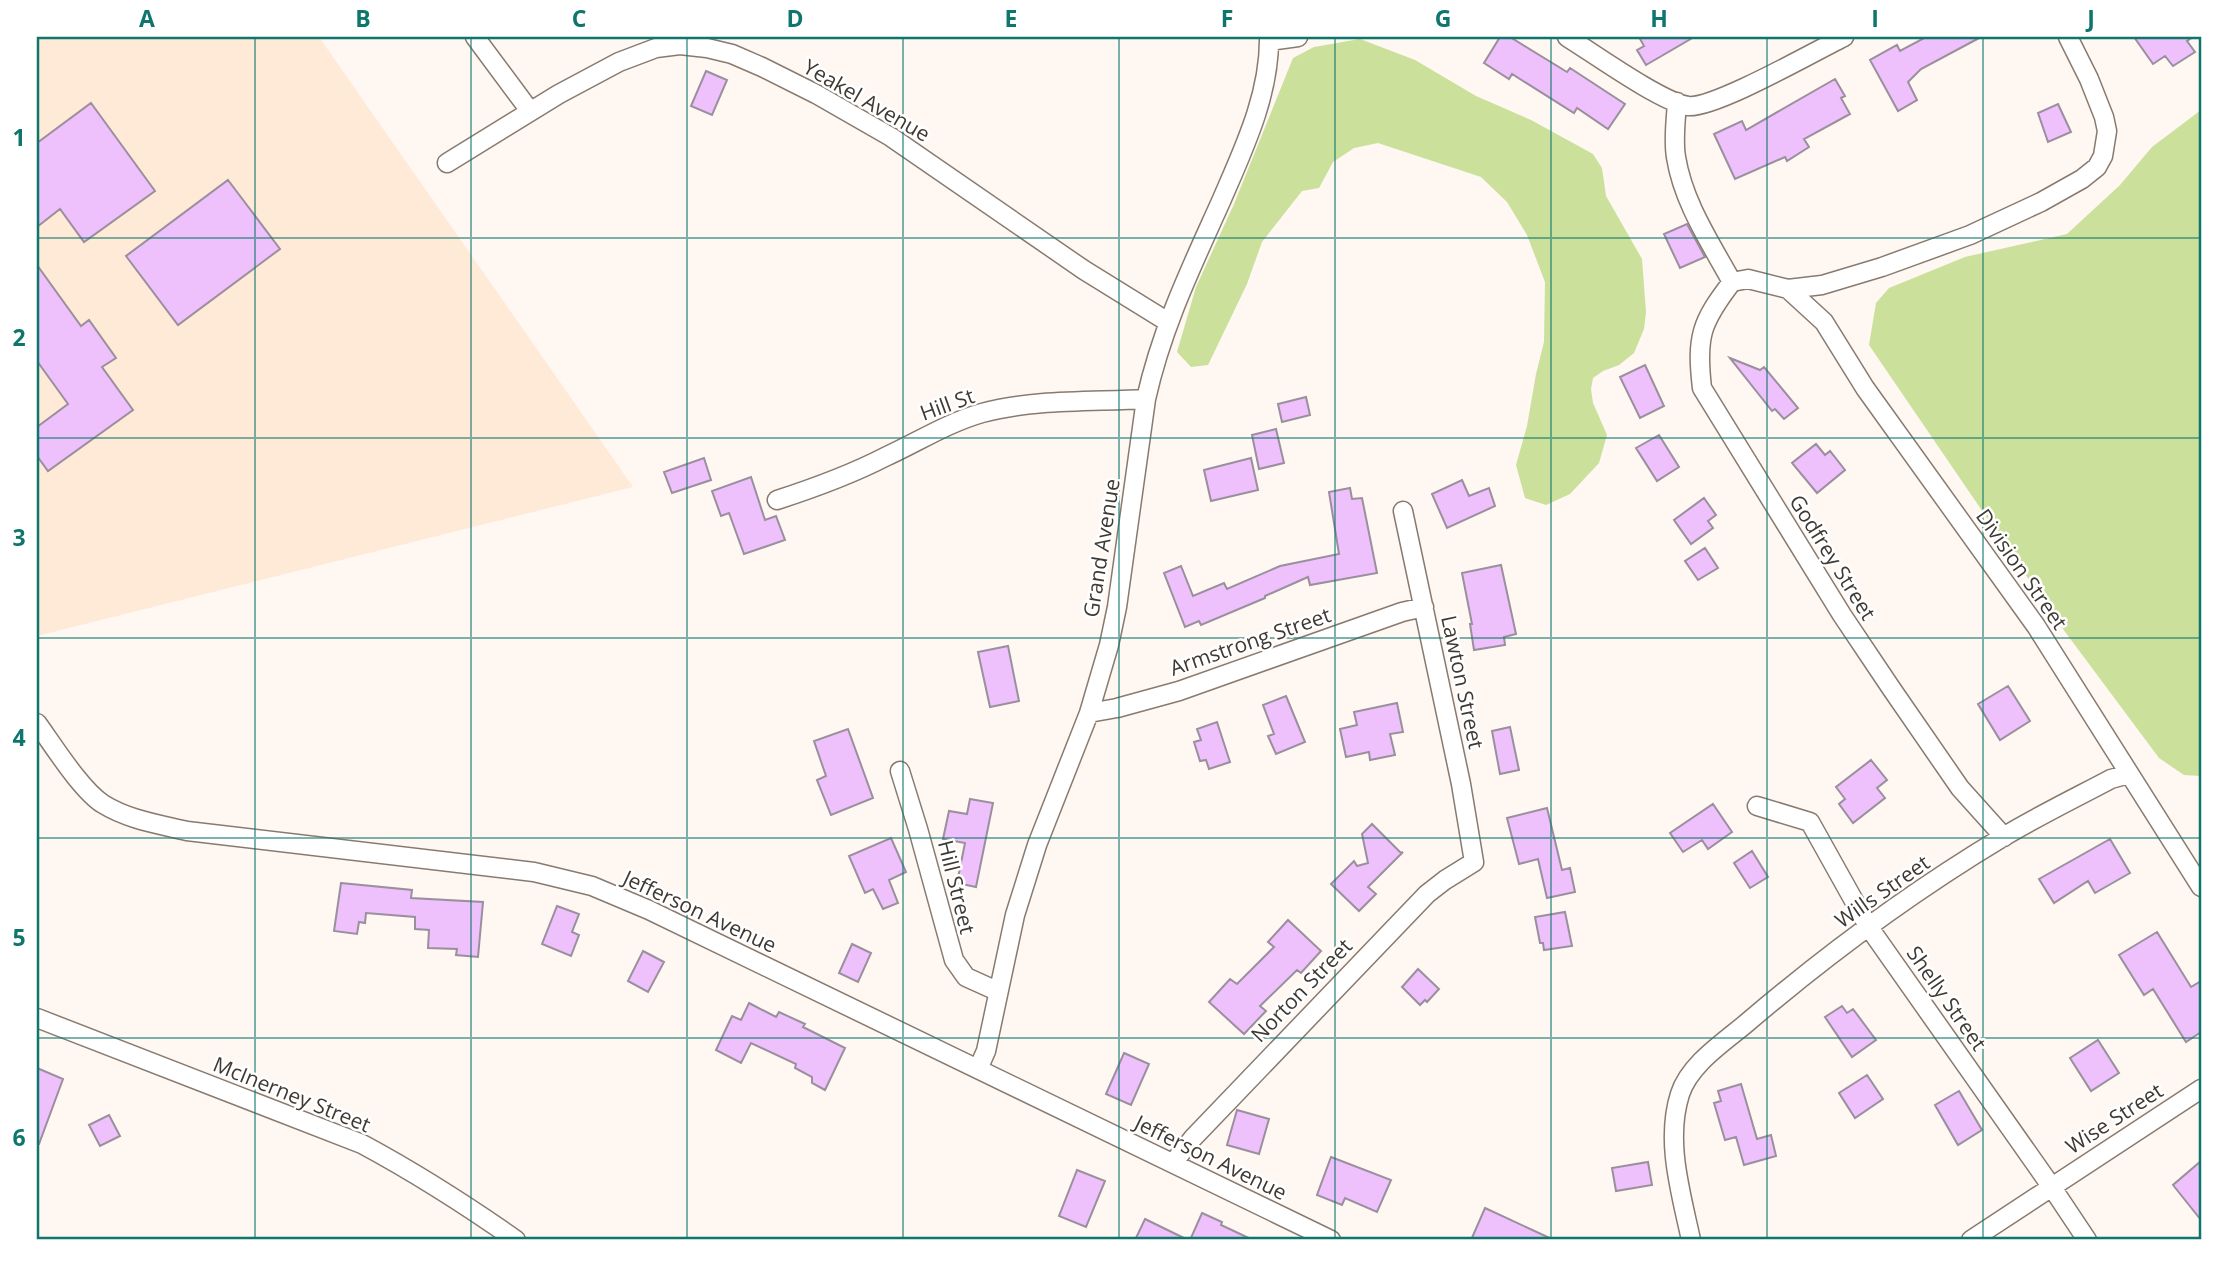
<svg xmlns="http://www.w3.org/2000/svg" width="2238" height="1277" font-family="'Open Sans',sans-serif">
  <rect width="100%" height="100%" fill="#fef7f2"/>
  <path fill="#ffe9d7" d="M37 37H319L633 487 37 636Z"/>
  <path fill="#cae09b" d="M1360 39 1415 60 1476 96 1531 120 1593 154 1602 168 1606 196 1642 259 1646 312 1644 329 1634 353 1619 365 1603 371 1593 378 1591 389 1593 403 1607 435 1599 463 1570 494 1546 505 1525 498 1516 465 1527 426 1536 374 1544 342 1545 282 1527 235 1507 202 1481 177 1378 143 1354 148 1333 162 1319 188 1302 191 1262 242 1247 284 1208 365 1191 367 1177 352 1196 287 1234 204 1293 58 1314 47Z
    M2201 110V776L2184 775 2159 758 2060 625 1869 345 1876 303 1889 288 1965 257 2067 234 2120 185 2152 147Z"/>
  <path fill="#eec0fc" stroke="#9a8f9d" stroke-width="2" d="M1500 37H1510L1567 72 1570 68 1625 104 1608 129 1577 108 1574 113 1512 74 1509 79 1484 63Z
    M1639 37H1694L1646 65 1637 50 1644 46Z
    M1926 37H1981L1921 69 1908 82 1917 100 1898 111 1870 60 1897 45 1900 51Z
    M2134 37H2193L2187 41 2195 52 2173 66 2165 56 2153 64Z
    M706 71 727 80 712 115 691 106Z
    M1835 79 1845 96 1841 98 1850 114 1804 139 1809 147 1787 161 1785 157 1735 179 1714 134 1742 121 1746 130Z
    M91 103 155 191 84 242 60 209 37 227V143Z
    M2058 104 2071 132 2048 142 2038 113Z
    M228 180 280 249 178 325 126 256Z
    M1687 224 1705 257 1680 268 1664 234Z
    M37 265 81 326 89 320 116 358 102 367 133 410 48 471 37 456V427L68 404 37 361Z
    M1730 358 1760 370 1764 367 1798 408 1784 419 1775 409 1772 411Z
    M1645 365 1664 406 1640 418 1620 377Z
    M1306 397 1310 415 1282 422 1278 404Z
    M1276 429 1284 463 1259 469 1252 435Z
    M1659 435 1679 467 1657 481 1636 448Z
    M1816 444 1825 455 1830 451 1845 470 1817 493 1792 463Z
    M704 458 711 480 672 493 664 472Z
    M1251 458 1258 490 1211 501 1204 470Z
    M751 477 765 520 776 516 785 540 744 554 729 513 721 516 712 491Z
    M1462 480 1469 496 1489 488 1495 506 1447 528 1432 494Z
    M1350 488 1352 499 1362 498 1377 573 1310 585 1308 577 1265 596V598L1201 625 1199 621 1185 627 1164 573 1181 566 1193 596 1224 583 1227 589 1280 566 1339 554 1329 492Z
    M1704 498 1716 515 1708 521 1713 528 1691 544 1674 520Z
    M1705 548 1718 568 1698 580 1685 561Z
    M1501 565 1516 634 1504 637 1505 645 1474 650 1470 624H1472L1462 573Z
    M1008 646 1019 701 990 707 978 652Z
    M2008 686 2030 721 2000 740 1978 704Z
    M1286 696 1305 742 1276 754 1268 736 1274 734 1263 705Z
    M1397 703 1403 732 1390 734 1395 755 1370 760 1369 752 1346 757 1340 729 1357 725 1354 712Z
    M1217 722 1230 762 1209 769 1206 760 1200 761 1194 742 1201 740 1197 729Z
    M1510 727 1519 770 1500 774 1492 731Z
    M848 729 873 798 831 815 817 780 826 776 814 741Z
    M1871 760 1887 780 1877 788 1885 798 1853 823 1839 804 1845 799 1836 787Z
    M970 799 993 803 976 887 957 883 965 843 943 839 949 811 967 814Z
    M1713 804 1732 832 1708 849 1702 840 1683 852 1670 833Z
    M1547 808 1562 870 1570 868 1575 892 1547 898 1538 859 1519 864 1507 818Z
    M1372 824 1401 853 1403 852 1368 887 1376 894 1359 911 1331 884 1354 861 1357 866 1368 863 1362 834Z
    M891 838 906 872 889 880 898 903 883 909 873 889 865 893 849 856Z
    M2110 839 2130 873 2095 893 2088 881 2054 903 2039 879Z
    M1752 851 1768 877 1750 888 1734 863Z
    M341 883 412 890 411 898 483 902 478 957 456 955 457 949 428 948 429 930 415 929V917L366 913 365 923 359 922 357 934 334 931Z
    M557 906 579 914 572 932 579 935 571 956 542 944Z
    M1565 912 1572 946 1544 950 1543 943H1540L1535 917Z
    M1288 920 1321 951 1301 973 1297 970 1260 1006 1266 1011 1244 1034 1209 1002 1230 979 1237 984 1274 947 1268 942Z
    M2157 932 2191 987 2201 981V1032L2186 1042 2153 989 2144 995 2119 955Z
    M852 944 871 953 858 982 839 973Z
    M643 951 664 962 648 992 628 981Z
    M1418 969 1439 989 1427 1002 1425 1000 1420 1005 1402 987Z
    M749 1003 776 1017 779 1012 805 1024 803 1027 845 1048 825 1090 812 1083V1077L795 1068 796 1064 751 1043 741 1063 716 1050 732 1016 741 1020Z
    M1842 1006 1847 1013 1853 1009 1876 1040 1852 1057 1825 1017Z
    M2098 1040 2119 1073 2091 1091 2070 1058Z
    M1124 1053 1149 1064 1131 1105 1106 1094Z
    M37 1068 63 1079 39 1144H37Z
    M1867 1075 1883 1099 1855 1118 1839 1093Z
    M1741 1084 1757 1139 1771 1135 1776 1156 1744 1165 1736 1137 1725 1140 1714 1103 1721 1101 1718 1091Z
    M1959 1091 1982 1130 1958 1145 1935 1105Z
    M1237 1110 1269 1119 1259 1154 1227 1145Z
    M109 1115 120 1136 100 1146 89 1125Z
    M1331 1157 1391 1180 1377 1212 1345 1198 1342 1205 1317 1195Z
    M2201 1161V1220L2173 1185Z
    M1648 1162 1652 1185 1616 1191 1612 1168Z
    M1077 1170 1105 1181 1086 1227 1059 1216Z
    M1485 1208 1554 1240H1471Z
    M1202 1213 1222 1222 1221 1225 1253 1240H1190Z
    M1145 1219 1188 1240H1135Z"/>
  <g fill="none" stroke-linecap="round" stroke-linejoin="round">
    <defs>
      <path id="street" d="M475 37 530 111
        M1567 37C1593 53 1661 102 1688 106 1714 109 1815 51 1844 37
        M1269 41 1298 37
        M1677 102C1676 120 1673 139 1676 157 1683 202 1710 242 1732 282
        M447 163 559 94 619 62 656 48 680 45 707 48 732 54 762 67 816 94 891 137 1084 270 1168 322
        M1788 289 1824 322 1865 388 2036 626 2201 887
        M777 500C814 488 850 475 885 457 918 442 947 423 982 413 1034 399 1092 402 1146 399
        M1089 713 1117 708 1179 691 1402 612 1424 607
        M37 723C53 745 81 790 103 804 129 820 158 824 187 831L534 872 592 886 649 910 1331 1240
        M900 771 918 829 954 960 966 977 997 991
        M1757 806 1810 822 1868 926 2051 1186 2087 1240
        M2004 837 1960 788 1891 688 1842 615 1702 388C1696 337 1701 322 1732 282L1748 279 1788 289 1822 285 1882 267 1970 235 2041 202 2082 179 2097 167 2103 156 2107 131 2104 117 2089 79 2068 37
        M37 1018 362 1144C416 1173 466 1205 516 1240
        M978 1069 986 1051 1015 915 1037 845 1089 713 1109 645 1117 607 1146 399C1162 327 1192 266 1222 199 1244 148 1270 94 1269 37
        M1173 1163 1193 1138 1427 894 1445 880 1474 862 1461 784 1403 511
        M1691 1240C1681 1193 1665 1141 1680 1094 1690 1063 1726 1041 1749 1021 1829 953 1913 891 2003 837 2038 816 2075 798 2111 779L2129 774
        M1971 1240 2201 1089"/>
    </defs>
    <use href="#street" stroke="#887a6f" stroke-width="21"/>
    <use href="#street" stroke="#fff" stroke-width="18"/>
  </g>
  <path fill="none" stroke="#0f766e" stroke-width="2" stroke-opacity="0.55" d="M255 37V1240M471 37V1240M687 37V1240M903 37V1240M1119 37V1240M1335 37V1240M1551 37V1240M1767 37V1240M1983 37V1240M37 238H2201M37 438H2201M37 638H2201M37 838H2201M37 1038H2201"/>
  <g text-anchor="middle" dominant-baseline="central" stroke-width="5" stroke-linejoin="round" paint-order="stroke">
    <g font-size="21" fill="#3f3934" stroke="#fff">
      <text transform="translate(867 100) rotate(30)">Yeakel Avenue</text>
      <text transform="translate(947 404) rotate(-20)">Hill St</text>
      <text transform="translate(1101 548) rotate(-81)">Grand Avenue</text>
      <text transform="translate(1833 557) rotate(58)">Godfrey Street</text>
      <text transform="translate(2022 569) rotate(55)">Division Street</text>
      <text transform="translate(1250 641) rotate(-19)">Armstrong Street</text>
      <text transform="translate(1463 682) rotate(78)">Lawton Street</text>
      <text transform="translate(957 887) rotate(76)">Hill Street</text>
      <text transform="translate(1882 891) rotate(-35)">Wills Street</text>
      <text transform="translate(700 911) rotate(25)">Jefferson Avenue</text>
      <text transform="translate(1301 990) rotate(-46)">Norton Street</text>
      <text transform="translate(1947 998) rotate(55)">Shelly Street</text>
      <text transform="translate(292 1094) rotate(22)">McInerney Street</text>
      <text transform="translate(2114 1118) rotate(-33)">Wise Street</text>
      <text transform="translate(1211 1157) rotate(26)">Jefferson Avenue</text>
    </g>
  </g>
  <rect width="2238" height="1277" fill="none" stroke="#ffffff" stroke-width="77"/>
  <rect x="38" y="38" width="2162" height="1200" fill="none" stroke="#0f766e" stroke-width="2.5"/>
  <g font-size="23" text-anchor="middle" font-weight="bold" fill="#0f766e">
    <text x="147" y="27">A</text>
    <text x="363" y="27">B</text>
    <text x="579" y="27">C</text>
    <text x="795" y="27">D</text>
    <text x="1011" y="27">E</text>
    <text x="1227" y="27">F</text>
    <text x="1443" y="27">G</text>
    <text x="1659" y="27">H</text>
    <text x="1875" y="27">I</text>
    <text x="2091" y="27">J</text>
    <text x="19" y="146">1</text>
    <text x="19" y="346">2</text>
    <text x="19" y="546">3</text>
    <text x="19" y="746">4</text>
    <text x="19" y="946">5</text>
    <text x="19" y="1146">6</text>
  </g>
</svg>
